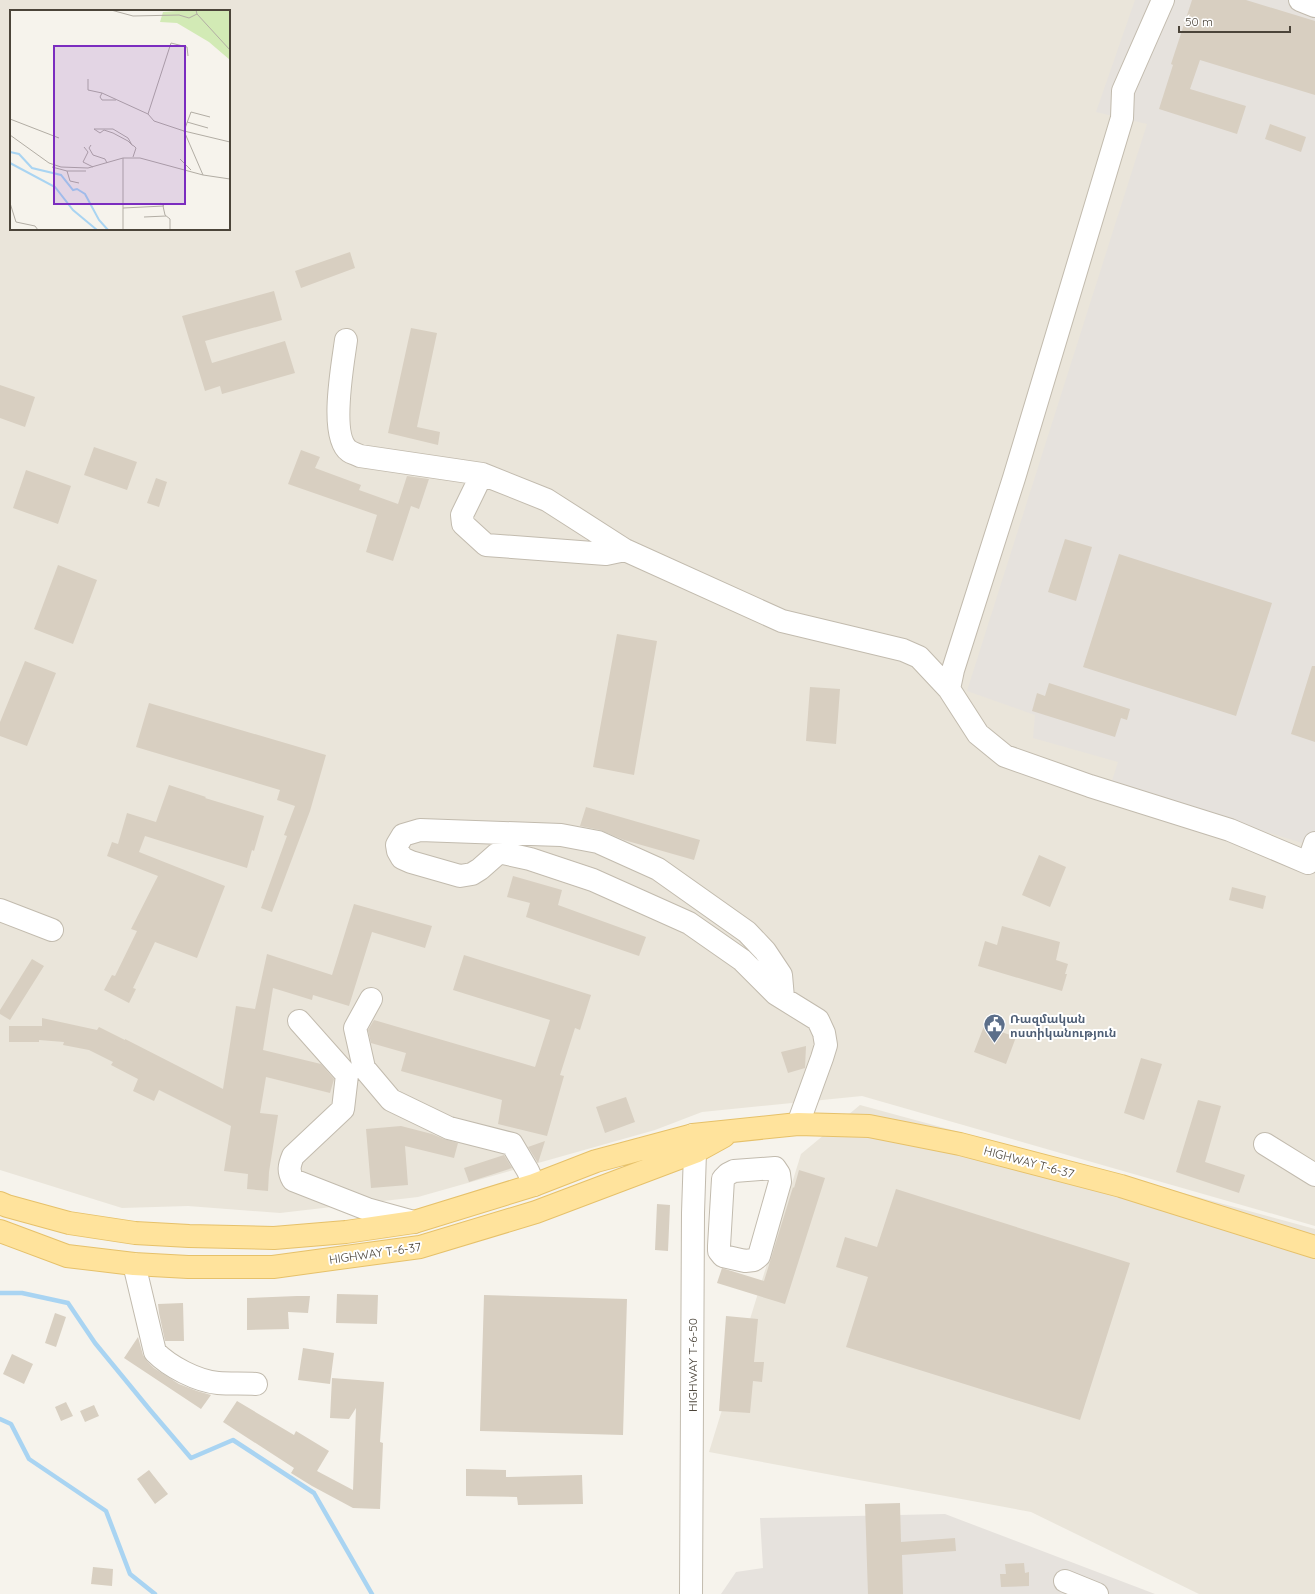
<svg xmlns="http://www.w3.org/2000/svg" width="1315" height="1594" font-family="Quicksand,'Noto Sans Armenian',sans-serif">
  <rect width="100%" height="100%" fill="#f6f3ec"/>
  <path fill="#eae5da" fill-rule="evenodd" d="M0 0H1315V1226L862 1096 702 1112 655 1130 418 1197 280 1213 188 1206 122 1208 0 1170ZM11 11H229V229H11Z
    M860 1105 1315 1229V1594H1199L1031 1512 709 1452 801 1154Z"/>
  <path fill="#e6e2dd" d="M1135 0H1315V847L1111 784 1118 762 1033 738 1035 715 967 691 1147 124 1096 112Z
    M945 1514 1155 1594H721L736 1572 763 1568 760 1518Z"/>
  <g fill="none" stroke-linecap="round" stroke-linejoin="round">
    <path stroke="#a9d4f2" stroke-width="4.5" d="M0 1293H22L68 1303 95 1343 150 1410 191 1458 233 1440 314 1493 372 1594
      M0 1419 11 1424 29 1459 106 1511 130 1574 155 1594"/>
  </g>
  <path fill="#d8cfc1" d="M1192 0H1246L1315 21V95L1200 60 1190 89 1246 106 1237 134 1159 109 1173 65 1171 64Z
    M1270 124 1306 137 1301 152 1265 139Z
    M350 252 355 268 301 288 295 271Z
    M274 291 282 320 205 341 212 363 285 341 295 373 222 394 220 386 205 391 182 316Z
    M411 328 437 333 417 427 440 432 438 445 388 433Z
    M0 385 35 397 25 427 0 418Z
    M94 447 137 462 127 490 84 475Z
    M301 450 320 457 315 468 361 485 359 490 398 504 407 476 429 479 419 509 411 506 393 561 366 552 377 515 288 484Z
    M26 470 71 486 58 524 13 508Z
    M156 478 167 482 159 507 147 503Z
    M1065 539 1092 547 1076 601 1048 592Z
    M1119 554 1272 603 1236 716 1083 667Z
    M58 565 97 580 73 644 34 629Z
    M617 634 657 641 634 775 593 767Z
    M25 661 56 673 27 746 0 736V722Z
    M1312 666H1315V742L1291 734Z
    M1049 683 1130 709 1127 720 1121 718 1115 737 1032 711 1037 693 1045 696Z
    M810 687 840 689 836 744 806 741Z
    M149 703 326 755 310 811 272 912 261 908 287 836 284 835 295 806 277 800 280 790 136 747Z
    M169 785 206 797 205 798 264 816 254 851 252 850 247 868 145 836 139 852 225 886 197 958 155 942 133 988 136 989 129 1003 104 990 112 975 115 976 137 931 131 929 158 876 107 856 112 842 118 844 127 813 156 822Z
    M586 807 700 840 694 860 624 840 600 830 580 826Z
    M1039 855 1066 867 1050 907 1022 895Z
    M513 876 562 890 558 905 646 937 639 956 526 917 530 903 507 897Z
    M1232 887 1266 896 1263 909 1229 900Z
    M354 904 432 926 425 948 372 932 349 1006 313 995 312 1000 273 988 263 1050 321 1064 334 1079 330 1093 266 1077 260 1113 278 1115 269 1172 268 1191 247 1189 248 1174 224 1171 231 1126 159 1090 154 1101 133 1091 138 1079 111 1065 113 1062 89 1050 63 1045 64 1042 39 1040V1042H9V1026H42V1018L97 1030 99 1027 125 1040V1039L223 1089 236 1006 255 1009 267 954 332 975Z
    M1002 926 1060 942 1056 960 1068 964 1065 974H1067L1062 991 978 966 985 941 997 945Z
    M464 955 591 995 580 1030 575 1028 560 1075 564 1076 547 1136 498 1124 502 1100 401 1071 406 1053 371 1043 368 1030 374 1020 535 1067 550 1020 453 990Z
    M32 959 44 966 10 1020 0 1014V1010Z
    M984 1026 1016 1037 1006 1064 974 1052Z
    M806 1046 805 1068 788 1073 781 1052Z
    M1141 1058 1162 1064 1144 1120 1124 1113Z
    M626 1097 635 1122 605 1133 596 1107Z
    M1198 1100 1221 1106 1205 1162 1245 1175 1239 1193 1176 1172Z
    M401 1126 432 1134 444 1139 458 1143 454 1158 405 1146 408 1185 371 1188 366 1129Z
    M545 1141 538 1163 528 1147Z
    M504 1155 512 1168 469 1182 464 1168Z
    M799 1170 825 1178 785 1304 717 1283 722 1268 764 1281 793 1187 794 1188Z
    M896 1189 1130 1263 1080 1420 846 1347 868 1277 836 1267 845 1237 877 1247Z
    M657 1204 670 1205 668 1251 655 1250Z
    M337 1294 378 1295 377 1324 336 1323Z
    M484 1295 627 1299 623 1435 480 1431Z
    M297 1296H310L308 1313 288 1312 289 1329 247 1330V1298Z
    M183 1303 184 1341H165L159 1313 158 1304Z
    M55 1313 66 1317 56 1347 45 1343Z
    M726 1316 758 1319 754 1362H764L762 1382 753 1381 750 1413 719 1411Z
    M138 1337 143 1355 147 1361 154 1368 179 1384 197 1391 211 1395 201 1409 124 1358Z
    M303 1348 334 1353 330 1384 298 1380Z
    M12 1354 33 1364 24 1384 3 1374Z
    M332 1378 384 1382 380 1442 383 1443 380 1509 353 1508 312 1486 291 1473 294 1468 223 1422 237 1401 294 1435 296 1431 329 1451 317 1471 353 1490 356 1408 349 1419 330 1418Z
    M66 1402 73 1416 61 1421 55 1407Z
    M94 1405 99 1416 85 1422 80 1411Z
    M466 1469 506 1470V1477L582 1475 583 1504 518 1505 517 1497 466 1496Z
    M149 1470 168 1494 155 1504 137 1479Z
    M900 1503 901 1542 955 1538 956 1551 902 1555 903 1594H868L865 1504Z
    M1024 1563 1025 1573 1029 1572V1586L1001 1587 1000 1574H1006L1005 1564Z
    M93 1567 113 1569 112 1586 91 1584Z"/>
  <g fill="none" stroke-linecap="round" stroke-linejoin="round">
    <defs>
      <path id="minor" d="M1163 0 1123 91 1122 118 1014 478 953 670 949 689 978 734 1005 756 1090 786 1230 830 1308 863 1315 843
        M1300 0 1315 6
        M346 340C343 363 329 436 349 451 352 453 356 454 360 456L482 474
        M625 550 606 554 486 545 463 524 462 515 482 474 547 500 625 550 782 621 903 650 919 657 949 689
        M0 910 52 930
        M783 998 781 975 765 951 747 932 658 869 598 842 561 835 420 830 403 835 397 845 398 851 402 858 411 862 460 876 472 874 480 869 497 854 503 853 530 859 593 880 689 923 742 960 776 994 818 1020 824 1033 826 1045 822 1058 798 1124
        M371 999 355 1028 364 1068 391 1100 449 1128 512 1144 528 1171 534 1185
        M299 1021 347 1075 343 1109 293 1156C289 1166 288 1171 293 1180L367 1209 414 1222
        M1265 1144 1315 1175
        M775 1168 779 1174 780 1182 759 1256 754 1260 745 1261 723 1256 719 1251V1246L723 1179 728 1174 734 1171Z
        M134 1264 155 1352C170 1367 197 1381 218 1383 231 1384 244 1383 256 1384
        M1065 1581 1097 1594
        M691 1594 693 1213 695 1152 693 1135"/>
      <path id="major" d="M0 1203 7 1206 69 1223 135 1233 189 1236 274 1238 346 1232 414 1222 534 1185 596 1161 693 1135 798 1124 869 1126 960 1144 1121 1186 1315 1247
        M0 1231 67 1256 134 1264 188 1267H273L420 1247 536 1212 695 1152 724 1136"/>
    </defs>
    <use href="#minor" stroke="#c2bbae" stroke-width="24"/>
    <use href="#major" stroke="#e6c16a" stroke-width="24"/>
    <use href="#minor" stroke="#fff" stroke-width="22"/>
    <use href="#major" stroke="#ffe39c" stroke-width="22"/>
  </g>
  <defs>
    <symbol id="civic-pin" viewBox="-11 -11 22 30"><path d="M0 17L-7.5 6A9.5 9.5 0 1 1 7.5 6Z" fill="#5c6f8a" stroke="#fff"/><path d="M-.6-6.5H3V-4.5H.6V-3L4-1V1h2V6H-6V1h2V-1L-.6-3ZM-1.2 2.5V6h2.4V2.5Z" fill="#fff"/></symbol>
  </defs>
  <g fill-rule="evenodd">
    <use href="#civic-pin" x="982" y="1012" width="25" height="34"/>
  </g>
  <g text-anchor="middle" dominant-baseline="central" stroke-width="4" stroke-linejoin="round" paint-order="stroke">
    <g font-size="12" font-weight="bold" fill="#4e5e75" stroke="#fff" text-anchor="start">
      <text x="1010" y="1018">Ռազմական<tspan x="1010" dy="14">ոստիկանություն</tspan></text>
    </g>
    <g font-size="12" fill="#4b4439" stroke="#fff">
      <text transform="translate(1029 1162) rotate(15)">HIGHWAY T-6-37</text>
      <text transform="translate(375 1253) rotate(-8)">HIGHWAY T-6-37</text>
      <text transform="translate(692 1365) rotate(-90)">HIGHWAY T-6-50</text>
    </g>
  </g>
  <g transform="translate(10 10)">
    <rect width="220" height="220" fill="#f6f3ec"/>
    <path d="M179 0H220V50L199 32 167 13 150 12 153 2Z" fill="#d2eab5"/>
    <path fill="none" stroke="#a9d4f2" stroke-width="2" d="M0 142 9 144 22 158 51 165 63 180 67 179 75 184 89 210 98 220M0 153 45 177 63 200 87 220"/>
    <path fill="none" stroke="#b2ada4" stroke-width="1" d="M101 0 123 6 169 5 179 8 187 4 186 0M187 4 220 40M178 46 177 37 161 33 138 104 144 111 174 121 181 102 200 107M78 69V80L92 83M106 90H92L90 87 92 83 138 104M0 109 49 128M177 112 198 118M0 125 39 153 51 157 78 158 113 148H130L193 165 220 169M81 135 79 138 83 145 95 149 97 153M122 135 118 128 103 119H84L90 123 94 120 103 123 118 131 122 135 124 136 126 138 123 147M74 137 78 142 73 152 83 157M113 148V220M170 149 181 160M42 157 57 161H76M57 161 60 171 69 173M193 165 174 121 220 132M0 193 6 212 25 216 28 220M153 196 155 205 160 209V220M113 198 154 196 150 193M134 207 156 206"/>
    <path fill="#7b2cbf" fill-opacity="0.15" stroke="#7b2cbf" stroke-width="2" d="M44 36H175V194H44Z"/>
    <rect width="220" height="220" fill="none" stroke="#4b4439" stroke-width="2"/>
  </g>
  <path d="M1179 26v6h111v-6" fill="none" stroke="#4b4439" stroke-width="2"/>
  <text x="1185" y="26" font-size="12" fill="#4b4439" stroke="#ffffff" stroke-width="3" paint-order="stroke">50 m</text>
</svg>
